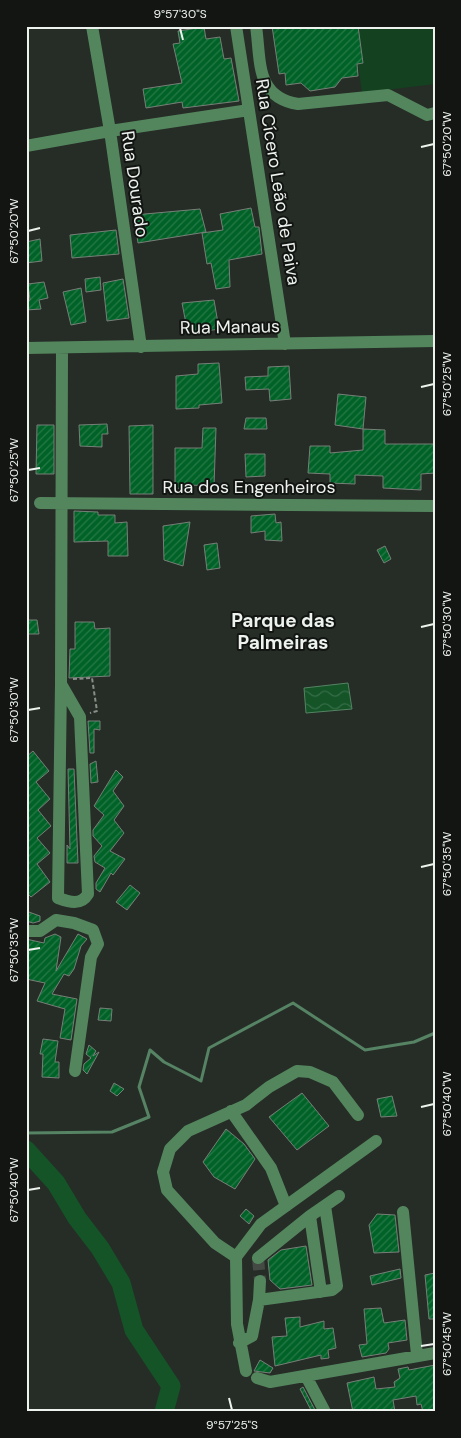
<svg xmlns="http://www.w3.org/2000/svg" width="461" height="1438" font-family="'DM Sans',sans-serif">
  <defs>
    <pattern id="water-waves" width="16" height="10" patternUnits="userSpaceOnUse" patternTransform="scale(1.25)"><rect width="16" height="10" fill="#145427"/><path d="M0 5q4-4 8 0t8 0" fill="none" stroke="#366d47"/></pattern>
    <pattern id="building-hatch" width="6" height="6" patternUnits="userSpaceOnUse" patternTransform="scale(1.25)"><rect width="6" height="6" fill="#006227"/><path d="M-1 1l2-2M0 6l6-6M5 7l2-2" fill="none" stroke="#267947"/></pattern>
  </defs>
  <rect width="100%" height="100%" fill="#262d27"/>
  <path fill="#144120" d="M353 26H435V84L362 93Z"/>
  <path fill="url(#water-waves)" stroke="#558363" d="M348 683 352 709 306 713 304 688Z"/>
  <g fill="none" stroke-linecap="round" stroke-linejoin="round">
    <path stroke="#558363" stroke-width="3" d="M26 1133 112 1132 149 1117 139 1087 150 1050 164 1062 201 1081 209 1048 293 1003 365 1050 414 1042 435 1033"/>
    <path stroke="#145427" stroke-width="19" d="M26 1150 56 1183 77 1218 100 1248 121 1283 134 1330 171 1386 164 1412"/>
  </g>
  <path fill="url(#building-hatch)" stroke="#777f78" d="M272 26H358L363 63 357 64 358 76 342 78 335 87 310 91 301 83 286 85 285 73 279 74Z
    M204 27 206 39 220 37 224 59 231 58 239 101 183 108 182 102 146 108 143 89 182 83 173 44 180 43 178 31Z
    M251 208 255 227H259L262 254 229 260 230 287 216 289 211 263 207 264 202 233 223 230 220 214Z
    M200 209 206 232 138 243 134 215Z
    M116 230 119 254 72 258 70 235Z
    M40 239 42 261 26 263V242Z
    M100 277 101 290 86 292 85 279Z
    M123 279 129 318 107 321 103 283Z
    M44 282 48 298 39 300 41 309 26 310V301L30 300 28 284Z
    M81 288 86 322 71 325 63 292Z
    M214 300 219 329 188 334 182 303Z
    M219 363 222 403 199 405V408L176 409V376L198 374V364Z
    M289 366 291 399 270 401 269 389 246 390 245 377 268 376V367Z
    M338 394 366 397 363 429 335 425Z
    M246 418H266L267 429H244Z
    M107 424 108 434H102V447L80 446 79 425Z
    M37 425H54V474H36Z
    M153 425V494H130L129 426Z
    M203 428H216L214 486 189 485V489L175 488V448H202Z
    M363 429 385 430V444H435V473L421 474V490L383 488V476L355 475V484L330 483V474L308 473 310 446H330V453L363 450Z
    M245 454H265V476L246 477Z
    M74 511 98 512V515H115V523L127 522 128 556H108V541L74 542Z
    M275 514 276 523 281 522 282 541 265 540V531L251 533V516Z
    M190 522 183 566 164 560 163 526Z
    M217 543 220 568 207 570 204 545Z
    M385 546 391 559 384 563 377 550Z
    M26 620H37L39 634H26Z
    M75 622H94L95 629 110 628V676L69 678 70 649H75Z
    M88 721H100V730L94 729V753H90Z
    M33 751 49 771 36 782 50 799 38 810 51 826 37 838 50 853 37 864 50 882 31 897 26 892V757Z
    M96 761 98 782 91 783 90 764Z
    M68 769H74L78 863H67V845L70 849Z
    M116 770 123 777 113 791 124 806 114 820 124 833 110 851 125 859 113 875 111 873 100 892 96 889V883L105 868 95 862 94 856 102 846 93 836V830L104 815 94 806Z
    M130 885 140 893 127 910 116 902Z
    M26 911 40 916V921L33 923 26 921Z
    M55 934 61 937 56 971 78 934 87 939 81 946 74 969 69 976 64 974 52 994 77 999 71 1040 60 1038 65 1009 37 1001 45 983 26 979V939L44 943 45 938Z
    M100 1008 112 1009 111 1021 98 1020Z
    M43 1039 58 1041 55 1062H59V1078L42 1077 43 1054H40Z
    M89 1045 96 1051 93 1056 99 1052 87 1074 83 1070 84 1064 91 1058 86 1054Z
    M114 1083 124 1089 117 1096 110 1091Z
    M302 1093 329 1126 297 1150 269 1117Z
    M392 1096 397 1116 381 1117 377 1099Z
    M226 1129 244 1144 255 1159 235 1189 214 1177 203 1162Z
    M246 1209 254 1216 249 1224 240 1216Z
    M377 1214 395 1215 399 1252 374 1253 369 1225Z
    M306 1246 312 1285 280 1289 270 1280 268 1260 281 1250Z
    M400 1269 401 1278 372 1285 370 1276Z
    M435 1273V1319H429L425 1275Z
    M381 1308 384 1323 405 1320 407 1340 388 1343 389 1349 386 1353 362 1357 359 1345 367 1344 364 1309Z
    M300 1317V1327L324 1321V1329L333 1328 336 1348 328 1350 329 1358 321 1359V1355L275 1366 272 1337 287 1336 285 1318Z
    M260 1360 273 1368 270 1373 254 1371Z
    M435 1365V1412H423L421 1404 417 1405 416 1396 393 1400 395 1412H353L347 1383 374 1377 376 1389 395 1387 394 1382 400 1378 398 1369 408 1367 409 1370Z
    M303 1387 316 1412H312L300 1389Z"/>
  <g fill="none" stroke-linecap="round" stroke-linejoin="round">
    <path stroke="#444b45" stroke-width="12" stroke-dasharray="12 6" stroke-linecap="butt" d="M258 1258 260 1281"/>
    <path stroke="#888e89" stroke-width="2" stroke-dasharray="4 2.5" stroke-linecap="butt" d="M73 679 92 678 97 711 90 713"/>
    <path stroke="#54865e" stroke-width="12" d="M92 26 110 131 141 347
      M236 26 285 344
      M256 26C261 61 255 97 298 104L388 95 427 115 435 113
      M26 146 110 131 249 110
      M26 348 435 341
      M40 503 435 506
      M61 684 80 717 88 894C81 906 69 902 58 898L61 684 62 349
      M26 931H40L56 920 74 923 93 930 98 944 91 957 75 1071
      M231 1111 271 1168 286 1206
      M403 1212 417 1355
      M310 1216 321 1292
      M236 1257 215 1243 167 1190 163 1172 170 1149 188 1131 246 1105 269 1087 297 1071 310 1072 333 1082 358 1115
      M258 1258 310 1216 339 1196
      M259 1300 332 1290 337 1286 325 1206
      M239 1343 252 1336 259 1300 260 1281
      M246 1371 237 1324 236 1257 261 1224 376 1141
      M306 1376 325 1412
      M257 1378 270 1382 435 1353"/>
  </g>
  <path fill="none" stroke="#edf2ee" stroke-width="2" d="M180 28 183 40M421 147 434 144M28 231 40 228M421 387 434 384M28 470 40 468M421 627 434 624M28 710 40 708M421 867 434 864M28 950 40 948M421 1107 434 1104M28 1190 40 1188M421 1346 434 1344M229 1398 232 1410"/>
  <g text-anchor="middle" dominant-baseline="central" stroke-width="4" stroke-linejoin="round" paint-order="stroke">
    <g font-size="18" fill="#edf2ee" stroke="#121512">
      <text transform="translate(278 182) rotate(81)">Rua Cícero Leão de Paiva</text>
      <text transform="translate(135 184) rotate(82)">Rua Dourado</text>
      <text transform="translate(230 327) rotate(-1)">Rua Manaus</text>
      <text x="249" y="487">Rua dos Engenheiros</text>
    </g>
    <g font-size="19" font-weight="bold" fill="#edf2ee" stroke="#121512">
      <text x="283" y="620">Parque das<tspan x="283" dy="22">Palmeiras</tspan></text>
    </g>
  </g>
  <rect width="461" height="1438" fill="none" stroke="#121512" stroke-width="55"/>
  <rect x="28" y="28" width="406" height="1382" fill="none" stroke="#edf2ee" stroke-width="2"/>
  <g font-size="12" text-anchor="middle" fill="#edf2ee">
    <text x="180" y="18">9°57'30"S</text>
    <text transform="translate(447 144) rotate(-90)" y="4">67°50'20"W</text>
    <text transform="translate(14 231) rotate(-90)" y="4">67°50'20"W</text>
    <text transform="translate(447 384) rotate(-90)" y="4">67°50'25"W</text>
    <text transform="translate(14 470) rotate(-90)" y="4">67°50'25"W</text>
    <text transform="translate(447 624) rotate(-90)" y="4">67°50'30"W</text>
    <text transform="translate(14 710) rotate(-90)" y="4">67°50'30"W</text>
    <text transform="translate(447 864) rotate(-90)" y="4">67°50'35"W</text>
    <text transform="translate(14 950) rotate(-90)" y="4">67°50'35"W</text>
    <text transform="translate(447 1104) rotate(-90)" y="4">67°50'40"W</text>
    <text transform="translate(14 1190) rotate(-90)" y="4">67°50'40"W</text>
    <text transform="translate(447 1344) rotate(-90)" y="4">67°50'45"W</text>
    <text x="232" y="1429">9°57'25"S</text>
  </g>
</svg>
